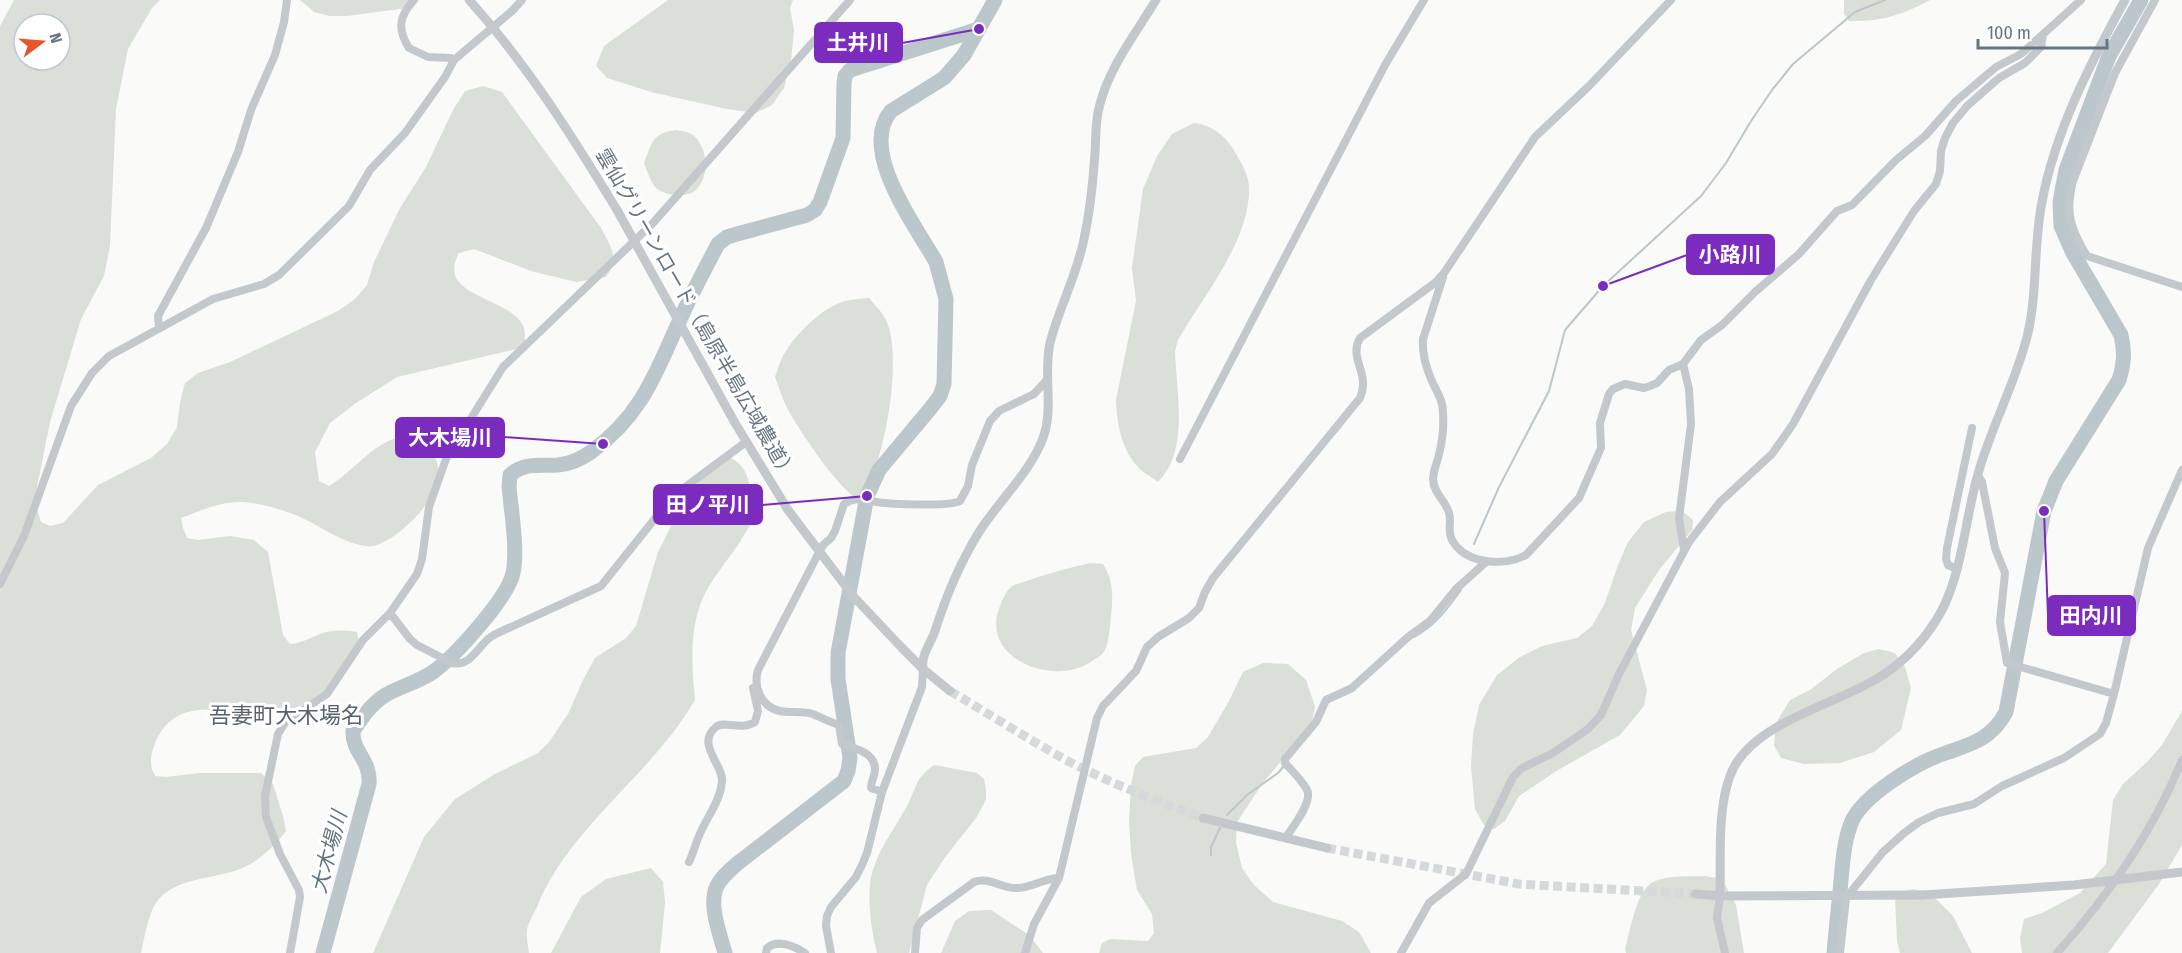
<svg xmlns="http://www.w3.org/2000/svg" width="2182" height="953" font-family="'Fira Sans Condensed','Noto Sans JP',sans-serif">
  <rect width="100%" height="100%" fill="#fafaf8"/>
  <path fill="#dadfd7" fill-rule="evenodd" d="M14 0H160L152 8 128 49 116 109 110 245 104 276 81 319 50 422 37 487 36 505 41 522 50 526 63 523 98 485 151 458 167 444 177 427 180 402 185 383 198 373 230 362 338 311 355 299 367 285 374 262 400 208 426 167 453 110 465 91 483 86 502 92 601 228C611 247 620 258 606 277L576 282 531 271 474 249 459 253C434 298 513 296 524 328 525 332 525 338 525 342L516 349 397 377 356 403 330 423 315 452 319 481 329 486C353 472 369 447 396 438 406 435 417 438 425 445 463 476 411 530 380 544 358 554 321 526 300 517 286 511 267 505 252 503 226 499 205 509 181 518L183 528 187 538 198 540 230 536 254 540 268 552 283 635 290 644C302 643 312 637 323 633 335 630 345 630 357 632 362 650 354 662 340 675 333 683 324 695 314 700 306 705 280 713 270 714 229 717 179 691 156 741 151 754 148 763 155 776L166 777 199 773H261L273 784 283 816 286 831C275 846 258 862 240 869 212 880 168 877 153 908 147 922 144 939 141 953H0V26ZM24 24H60V60H24Z
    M300 0H416L407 8 347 16H330L314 12Z
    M668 0H793L790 8 794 30 791 60 784 88 772 105 756 113 727 109 651 92 607 78 596 66 604 46Z
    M1844 0H1930C1902 15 1881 22 1849 21L1844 14Z
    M1194 123C1213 125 1227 137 1236 154 1242 164 1249 176 1249 188 1250 241 1203 296 1178 340L1175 351C1176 392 1190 450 1158 482 1153 478 1147 475 1142 471 1122 453 1117 426 1116 400L1136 301 1132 268 1143 189 1157 156 1172 134Z
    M676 130C681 131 689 132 693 135 708 147 710 176 696 190 687 198 665 196 656 188 651 183 647 170 644 163 652 143 652 133 676 130Z
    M869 298C876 306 885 315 888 325 902 365 884 466 860 501 837 488 800 431 787 408 782 398 779 387 775 377 778 368 781 358 786 351 795 335 820 311 837 304 848 299 859 299 869 298Z
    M731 458C744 465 747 474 750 487 753 497 755 509 753 519 752 524 747 530 744 535 731 558 712 576 702 600 689 632 692 667 695 700 651 776 569 826 536 909 533 915 528 923 527 930 526 937 528 946 529 953H373L424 837 455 799 495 774 538 753 549 742 568 714 583 680 595 658 626 638 636 626 658 552 681 506 711 465Z
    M1679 511 1686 514 1693 520 1692 530 1659 570 1635 608 1631 630 1647 690 1644 706 1620 735 1558 770 1519 796 1505 821 1494 829 1484 825 1475 809 1471 766 1473 734 1479 705 1497 675 1520 657 1542 646 1577 638 1592 626 1605 603 1618 565 1628 542 1644 522 1666 512Z
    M1090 563 1103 564C1116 585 1112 604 1110 626 1109 634 1108 647 1103 653 1101 656 1095 659 1092 661 1055 688 978 659 1000 606 1002 601 1006 591 1011 587 1014 584 1020 583 1024 582 1046 574 1068 568 1090 563Z
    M1879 649 1895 653 1905 667 1911 688 1901 730 1874 752 1840 763 1804 764 1781 758 1774 745 1776 723 1790 700 1810 690 1837 669 1864 653Z
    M1263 663 1288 664 1306 680 1315 707 1311 725 1263 783 1237 822 1236 843 1242 868 1254 885 1273 902 1342 921 1359 932 1371 953H1099L1102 943 1110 939 1148 941 1154 933 1152 914 1137 890 1131 854 1129 821 1131 785 1135 766 1143 757 1196 748 1208 737 1229 701 1243 672Z
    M2182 711V845L2159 884 2108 953H2022L2020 938 2024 919 2042 913 2080 893 2106 864 2113 800 2123 784 2147 762 2162 745Z
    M934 765 977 773 984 779 986 789V800L976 818 946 856 927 885 909 953H877C871 930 865 889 874 867 882 843 898 824 909 802 918 784 915 779 934 765Z
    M651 868 663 882 665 902 660 953H551L581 897 606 879Z
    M1705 876 1722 879 1736 905 1744 953H1626L1625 949C1630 932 1636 894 1650 884 1665 874 1688 877 1705 876Z
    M1913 889 1930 893 1953 916 1972 953H1900L1897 941 1895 898 1902 892Z
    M991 910 1029 935 1043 953H941L955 921 969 911Z"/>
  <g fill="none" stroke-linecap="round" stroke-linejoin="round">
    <path stroke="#bbc7cb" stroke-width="2" d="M1474 544 1499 487 1549 391 1565 330 1603 286 1701 196 1726 163 1751 121 1772 90 1793 64 1855 12 1885 0
      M1414 637C1435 626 1447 609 1461 590
      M1227 815 1247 795 1278 773 1284 766
      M1211 855V847L1220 828"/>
    <path stroke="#bbc7cb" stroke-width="15" d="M323 953 369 784C371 759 352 753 353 731 363 716 374 700 391 692 405 685 420 681 433 672 454 657 508 598 513 573 518 549 511 510 509 486L510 475C524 462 540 466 558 465 570 464 581 459 591 452 644 414 657 369 683 313 694 289 706 267 718 244L727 237 737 234 807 215 815 210 820 202 843 138 844 83 845 76 850 70 979 29
      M725 953C720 934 709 907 716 888 720 878 730 870 738 863L844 781 848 771 850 758 838 679V653L867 496 879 470 930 409 940 396 944 384 946 299 936 262C915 225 858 150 891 111L944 78 964 55 995 0
      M1834 953C1836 929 1839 904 1841 880 1843 860 1844 840 1852 821 1864 795 1916 763 1943 754 1971 744 1991 740 2006 712L2044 511 2056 481 2119 380C2124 364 2125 352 2121 335L2073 253 2061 226 2060 202 2066 170 2109 56 2141 0"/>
    <path stroke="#d5d9db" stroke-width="9" stroke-dasharray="9 4.5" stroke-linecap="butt" d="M950 691C989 714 1028 739 1068 761 1112 784 1157 801 1203 818
      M1327 848 1519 884 1695 894"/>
    <path stroke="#c3c8cc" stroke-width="8" d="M414 0C399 16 397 29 409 48L428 57 451 58 454 60
      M2155 0 2115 73 2073 181C2065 213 2070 228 2087 256L2182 287
      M512 11 522 0
      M1443 277 1423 339C1422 352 1426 367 1431 379 1436 391 1443 399 1443 413 1444 427 1442 444 1438 458 1436 466 1433 472 1433 480 1434 494 1446 501 1449 513 1452 522 1447 531 1452 540 1465 564 1505 567 1526 555L1579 498 1601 448 1600 423 1609 394 1613 389 1625 384 1644 388 1650 386 1657 383 1669 370 1683 364 1701 340 1722 325 1755 292 1799 254 1837 211 1852 205 1896 160 1925 136 1956 101 1996 67 2021 54 2081 0
      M159 328 158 316 206 228 238 152 251 110 275 55 284 22 287 0
      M1683 364 1689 389 1691 424 1679 518 1684 550
      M1180 459 1385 65 1424 0
      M1978 475 1982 482 1995 548 2005 573 2000 622 2007 663 2114 694
      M1957 569 1948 565 1946 559 1947 548 1972 428
      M0 584 24 536 71 406 92 373 109 356 213 299 264 284 279 275 349 206 370 170 405 133 445 77 454 60 474 43
      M390 613 410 639 417 645 452 663C469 667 477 649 488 639 492 636 497 633 502 631L601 586 673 496 746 442
      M882 792 871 788C871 781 875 776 875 769 875 753 855 748 842 744L839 725C830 722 822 718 813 714 802 711 790 713 780 711 761 707 753 687 758 670L815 560 823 545 831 538 835 531 844 504C856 496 863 500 876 502 891 504 948 507 960 501L968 486 972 465 990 421 999 411 1034 394 1046 381
      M1286 837C1293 827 1313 801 1307 790 1302 780 1292 771 1285 763V759L1316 722 1326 700 1352 688 1408 637 1430 621 1456 589 1486 562
      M689 862C693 854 695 845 699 836 706 818 720 802 722 782 724 765 695 744 716 727 724 720 740 731 755 722L758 711 753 688
      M1720 896 1717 918 1725 953
      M290 953 300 897 299 890 280 854 266 817 265 796 278 734 286 721 327 694 363 640 390 613 417 574 422 559 429 507 446 459 452 449 503 367 653 223 850 0
      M766 953 767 948C778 939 794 946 805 953
      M831 953 826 926 827 916 831 907 856 877 862 865 867 853 882 792 922 687 923 669
      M915 953 917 928 922 920 974 882C989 876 1002 889 1017 888 1032 888 1044 878 1059 878
      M1025 953 1034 924 1059 878 1097 718 1103 706 1136 671 1147 647 1158 637 1189 618 1199 608 1205 592 1213 578 1360 398C1371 374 1348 358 1360 338L1436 282 1444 273 1535 137 1589 86 1671 0
      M1401 953 1429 903 1466 874 1513 777 1522 768 1553 753 1588 729 1601 715 1619 674 1689 542 1720 502 1772 454 1793 424 1871 280 1914 211 1936 184 1940 171 1941 151 1945 138 1953 123 1967 106 1999 78 2025 63 2041 47 2043 35
      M1840 953 1846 898 1883 852 1903 834 1919 822 1938 813 1974 804 2002 786 2064 758 2100 734 2106 723 2114 694 2148 548 2182 470
      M2057 953C2109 895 2153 832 2182 760"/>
    <path stroke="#c3c8cc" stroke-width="9" d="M469 0C527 64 572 136 617 210
      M735 423 788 510
      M902 648 923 669 950 691
      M923 669C921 654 930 645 935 631 946 596 960 563 979 532 999 501 1031 471 1043 438 1054 409 1043 373 1050 343 1059 308 1077 275 1084 239 1090 211 1093 182 1095 153 1096 137 1095 120 1100 104 1110 66 1136 33 1156 0
      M1203 818 1327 848
      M1695 894 1723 896
      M1923 895 2074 885 2182 872
      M1720 896C1721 858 1717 811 1730 776 1749 722 1838 705 1883 675 1907 659 1928 636 1942 610 1963 569 1965 519 1978 474 1991 427 2015 384 2027 337 2038 293 2033 246 2042 202 2055 131 2091 62 2125 0"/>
    <path stroke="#c3c8cc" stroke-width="8" d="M474 43 512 11"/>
    <path stroke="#c3c8cc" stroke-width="9" d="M617 210 735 423
      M788 510 854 597 902 648
      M1728 896 1923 895"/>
  </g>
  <g text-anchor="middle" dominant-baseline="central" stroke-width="6" stroke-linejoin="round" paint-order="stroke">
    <g font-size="20" fill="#657683" stroke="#fff">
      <text transform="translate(696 314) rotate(60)">雲仙グリーンロード（島原半島広域農道）</text>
    </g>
    <g font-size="21" font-style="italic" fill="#60757c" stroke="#fff">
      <text transform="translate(329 852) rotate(-75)">大木場川</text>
    </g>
    <g font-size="22" fill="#57646e" stroke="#fff">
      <text x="286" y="715">吾妻町大木場名</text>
    </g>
  </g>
  <path fill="none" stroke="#7b2cbf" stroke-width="2" d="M979 29L902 43M1603 286L1687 255M603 444L504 437M867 496L762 505M2044 511L2048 616"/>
  <g fill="#7b2cbf" stroke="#fff" stroke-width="2">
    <circle cx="979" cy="29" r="6"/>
    <circle cx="1603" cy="286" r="6"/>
    <circle cx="603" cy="444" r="6"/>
    <circle cx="867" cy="496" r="6"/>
    <circle cx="2044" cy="511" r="6"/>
  </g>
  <g fill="#7b2cbf" stroke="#7b2cbf" stroke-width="2">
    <rect x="815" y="23" width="87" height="39" rx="6"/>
    <rect x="1687" y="235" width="87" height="39" rx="6"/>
    <rect x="396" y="418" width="108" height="39" rx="6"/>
    <rect x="654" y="485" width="108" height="39" rx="6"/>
    <rect x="2048" y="596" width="87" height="39" rx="6"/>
  </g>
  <g font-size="21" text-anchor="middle" font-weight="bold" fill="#fff">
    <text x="858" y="50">土井川</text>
    <text x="1730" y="262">小路川</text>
    <text x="450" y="445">大木場川</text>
    <text x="708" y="512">田ノ平川</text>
    <text x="2091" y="623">田内川</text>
  </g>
  <g transform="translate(42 42) rotate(74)"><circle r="28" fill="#ffffff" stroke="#c1c8cd" stroke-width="1.5"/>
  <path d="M0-4.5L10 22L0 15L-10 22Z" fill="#e4572e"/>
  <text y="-9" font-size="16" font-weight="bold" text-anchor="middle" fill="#657683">N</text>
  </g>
  <path d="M1978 39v9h129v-9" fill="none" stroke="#657683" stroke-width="3"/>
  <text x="1987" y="39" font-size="18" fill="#657683" stroke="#ffffff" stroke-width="4.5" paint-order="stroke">100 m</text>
</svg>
